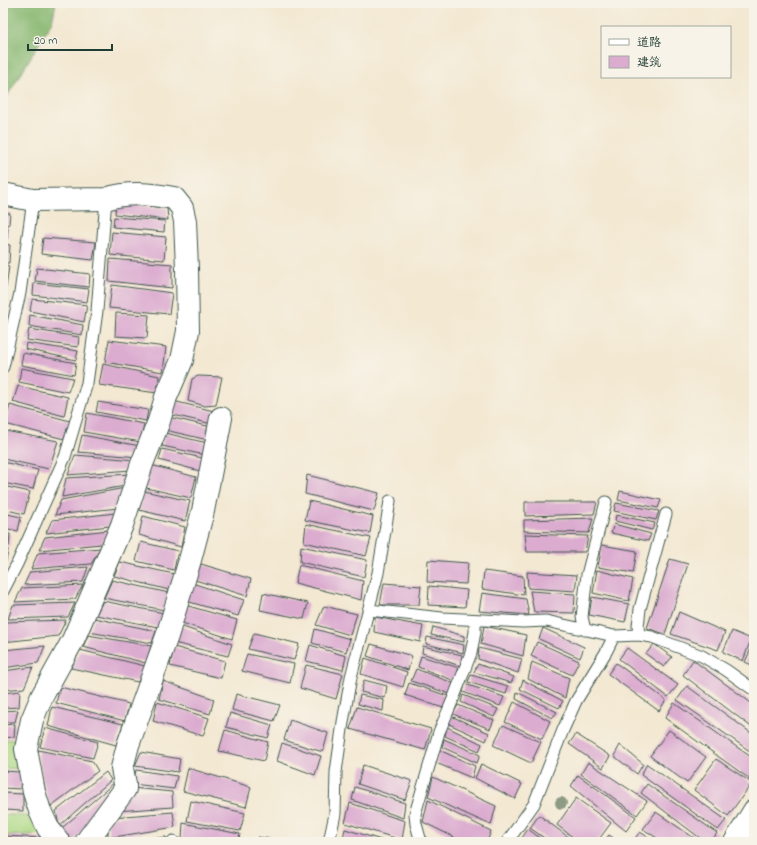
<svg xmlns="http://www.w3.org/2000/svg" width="757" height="845" font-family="'Indie Flower','LXGW WenKai TC',sans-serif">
  <rect width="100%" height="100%" fill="#f7f3e8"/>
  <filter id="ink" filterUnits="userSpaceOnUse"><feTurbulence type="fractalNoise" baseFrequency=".025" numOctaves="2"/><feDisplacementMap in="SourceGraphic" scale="8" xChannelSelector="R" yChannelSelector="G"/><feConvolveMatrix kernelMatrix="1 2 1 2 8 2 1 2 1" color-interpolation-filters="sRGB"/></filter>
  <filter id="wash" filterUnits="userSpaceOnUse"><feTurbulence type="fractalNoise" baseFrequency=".012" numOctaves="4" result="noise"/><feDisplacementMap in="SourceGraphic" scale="16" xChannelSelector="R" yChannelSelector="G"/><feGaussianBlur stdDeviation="0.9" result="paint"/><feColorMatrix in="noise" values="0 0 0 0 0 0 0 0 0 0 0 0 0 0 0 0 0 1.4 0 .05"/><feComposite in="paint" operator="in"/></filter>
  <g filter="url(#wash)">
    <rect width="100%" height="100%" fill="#f3e8d2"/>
    <path fill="#add986" stroke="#668b5d" d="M18 739 22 769 3 768V740Z
      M3 814 34 817 46 834 3 836Z"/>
    <path fill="#8ab973" stroke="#547b54" d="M3 3H56L52 22 3 103Z"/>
    <g id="blocks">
      <path fill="#dbacd0" d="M116 203 167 208 168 220 115 214Z
        M3 213H10L9 225 3 224Z
        M114 217 165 221 164 232 113 227Z
        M3 227H8L7 239 3 238Z
        M112 232 166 237 164 260 110 255Z
        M43 238 96 242 93 260 41 254Z
        M3 244 10 245 9 263H3Z
        M110 259 172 264V288L109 281Z
        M3 265 9 266 6 288H3Z
        M37 268 90 274 89 287 35 281Z
        M34 283 89 289 87 302 33 295Z
        M112 285 172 293 169 314 109 308Z
        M32 299 87 305 84 322 30 311Z
        M116 313 149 315 147 338 115 336Z
        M30 315 83 325 82 335 29 326Z
        M29 329 79 337 78 347 27 340Z
        M109 340 166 347 163 372 105 362Z
        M26 343 78 351 76 360 25 349Z
        M23 353 76 363 74 375 21 365Z
        M103 364 159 376 157 393 99 385Z
        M21 368 73 378 68 392 19 382Z
        M198 376 222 377 216 405 205 406 188 401 192 379Z
        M18 386 68 397 64 416 13 402Z
        M173 401 214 411 212 424 169 414Z
        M98 402 148 410 146 421 96 412Z
        M10 405 70 421 64 439 5 424Z
        M87 413 144 424 141 442 84 432Z
        M169 417 211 427 208 440 165 430Z
        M5 431 58 441 49 469 3 459V440Z
        M165 433 207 443 205 455 162 446Z
        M82 435 140 446 138 457 78 452Z
        M162 449 202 458 200 471 159 460Z
        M75 455 136 460 131 470 68 475Z
        M3 462 38 470 33 489 3 483Z
        M147 464 196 477 191 498 142 487Z
        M130 474 125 486 62 497 66 478Z
        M307 475 379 493 374 511 305 494Z
        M3 486 30 492 24 514 3 509Z
        M125 488 118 508 55 515 61 500Z
        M144 491 190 501 185 521 139 510Z
        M620 491 661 500 658 508 618 500Z
        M309 501 373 516 370 533 305 520Z
        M525 502H597L594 514 525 516Z
        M616 503 659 511 656 520 614 511Z
        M3 513 21 517 18 531 3 528Z
        M116 513 110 526 46 533 52 520Z
        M616 515 655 523 652 530 615 521Z
        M143 516 185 527 181 547 139 535Z
        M593 518 589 533 524 531V520Z
        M306 524 371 538 366 556 304 542Z
        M614 524 651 534 648 541 611 533Z
        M109 530 101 544 39 550 45 537Z
        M3 533 10 534 9 546H3Z
        M525 534 588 536 585 552H527Z
        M141 542 178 551 174 570 136 561Z
        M602 545 637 551 633 573 598 567Z
        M301 546 367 560 364 577 300 562Z
        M3 548 8 549 6 562H3Z
        M101 548 91 564 31 569 38 553Z
        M670 559 688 564 665 634 647 628Z
        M428 560 468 563 466 584 427 582Z
        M120 562 174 574 169 590 114 576Z
        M201 564 251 579 247 596 195 580Z
        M299 565 363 581 361 600 295 583Z
        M88 567 83 582 24 585 30 572Z
        M597 570 633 579 629 601 593 593Z
        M484 571 523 576 524 595 482 589Z
        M527 572 577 575 575 591 528 588Z
        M112 580 169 593 164 610 104 598Z
        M192 583 244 600 238 616 186 601Z
        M384 583 421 586 419 605H380Z
        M83 585 75 599 15 602 22 588Z
        M429 586 467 590 465 607 428 605Z
        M530 591 575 594 574 613 534 612Z
        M263 593 308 603 304 619 260 610Z
        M482 593 526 599 529 615 479 611Z
        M592 597 629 604 625 622 589 615Z
        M103 601 164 613 158 627 96 615Z
        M75 603 68 617 8 619 13 605Z
        M185 605 237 620 232 639 182 623Z
        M324 606 357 614 350 635 316 625Z
        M679 612 725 632 718 650 671 634Z
        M375 617 423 626 420 642 374 632Z
        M94 618 156 631 152 643 89 632Z
        M66 620 58 636 3 642V629L6 622Z
        M180 626 232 644 228 656 174 643Z
        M484 626 526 635 523 656 481 644Z
        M433 627 464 636V642L431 635Z
        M543 628 584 647 580 658 539 639Z
        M315 629 350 639 346 652 312 643Z
        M732 631 751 639 743 661 723 652Z
        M254 633 299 644 294 660 248 649Z
        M88 635 151 646 146 663 83 647Z
        M427 637 464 645 463 653 426 644Z
        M537 642 579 661 572 675 531 656Z
        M754 642V666L745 662Z
        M371 644 412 656 408 670 367 656Z
        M654 644 672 657 664 667 646 654Z
        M310 645 346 656 343 670 306 661Z
        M45 646 38 663 3 668V650Z
        M423 646 462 655 460 666 422 653Z
        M174 647 225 661 221 678 170 666Z
        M479 648 522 659 518 673 478 659Z
        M627 648 678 685 668 697 619 659Z
        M80 650 145 666 138 682 71 668Z
        M247 654 294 664 290 683 242 671Z
        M421 656 459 668 455 681 418 667Z
        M365 658 407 672 403 687 361 674Z
        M693 660 754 705V729L683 675Z
        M532 662 569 678 565 698 528 679Z
        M616 663 666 700 659 711 608 674Z
        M478 664 514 677 511 683 474 672Z
        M306 665 343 674 336 699 300 688Z
        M33 667 24 688 3 690V671Z
        M416 669 453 683 450 694 411 681Z
        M471 675 508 686 506 694 468 682Z
        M364 680 387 686 385 698 361 692Z
        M523 680 563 701 559 708 520 689Z
        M163 681 214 699 210 714 159 699Z
        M409 683 448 696 443 708 405 695Z
        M465 684 504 697 500 706 463 692Z
        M687 686 754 735V754L677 700Z
        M60 687 129 704 125 721 56 703Z
        M20 691 19 707 3 708V693Z
        M517 692 557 712 552 718 516 699Z
        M236 694 280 705 274 721 232 710Z
        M360 695 384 700 383 711 358 704Z
        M463 695 498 709 494 717 461 702Z
        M157 702 209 718 203 736 153 721Z
        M514 702 550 721 542 739 505 722Z
        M674 703 754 759V775L751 780 665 718Z
        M458 705 494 720 490 729 453 714Z
        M52 707 123 724 116 745 48 726Z
        M357 707 431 729 425 750 350 729Z
        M18 710 15 722H3V711Z
        M230 713 272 725 268 738 226 727Z
        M451 716 489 733 486 741 449 724Z
        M290 720 328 733 323 752 284 740Z
        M15 724 14 737 3 738V725Z
        M503 725 541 742 531 763 493 745Z
        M447 727 482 744 479 751 445 736Z
        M45 728 98 742 93 758 40 747Z
        M225 730 268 742 264 761 219 751Z
        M669 730 706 757 687 783 650 756Z
        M576 734 610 756 603 768 569 744Z
        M444 739 480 755 477 763 442 747Z
        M282 743 321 756 315 775 277 761Z
        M620 745 643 764 637 774 614 756Z
        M38 750 92 761 98 771 51 806 47 799 38 756Z
        M439 750 475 766 472 778 436 763Z
        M141 752 180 759 178 772 135 766Z
        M716 759 752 783 728 816 694 790Z
        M588 762 647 801 637 815 581 774Z
        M481 764 522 784 515 799 475 778Z
        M647 764 726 820 718 830 641 775Z
        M363 765 412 781 405 800 358 784Z
        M188 768 251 787 246 807 183 791Z
        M136 770 177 776 174 789 133 784Z
        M3 771 21 772 20 789 3 788Z
        M106 772 111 780 59 826 56 811Z
        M578 775 636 817 626 831 571 786Z
        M433 777 496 806 491 825 428 797Z
        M115 782 120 789 73 842 62 828Z
        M647 784 717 833 711 842H705L641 793Z
        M355 787 405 803 403 818 352 800Z
        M132 788 172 792 173 807 116 811Z
        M3 793 23 794V811L3 810Z
        M576 798 611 823 597 842H579L557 825Z
        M428 800 491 831 487 842H464L423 822Z
        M191 801 245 813 240 831 187 821Z
        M350 803 405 821 402 840 345 823Z
        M173 812 175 827 108 838V820L113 817Z
        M656 812 700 842H663L643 829Z
        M539 815 575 842H550L530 828Z
        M183 823 240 834 238 842H202L182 839Z
        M345 829 388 842H342Z
        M528 829 545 842H522L520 841Z
        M640 832 656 842H632Z
        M609 835 619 842H604Z
        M3 836 45 838 44 842H3Z
        M166 837 167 842H132L131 841Z
        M258 837 285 841V842H257Z"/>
    </g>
  </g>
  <g filter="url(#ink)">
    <use href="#blocks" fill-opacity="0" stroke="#3f574c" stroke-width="1"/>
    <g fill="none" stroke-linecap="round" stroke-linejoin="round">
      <defs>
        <path id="service" d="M3 367 20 293 33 200
          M3 591 17 564 65 457 87 383 97 311 106 199
          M369 610 442 618 523 622 546 621 614 636 639 635 652 637 702 656 726 670 754 690
          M585 630 582 617 587 575 606 502
          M639 635 638 626 640 609 666 514
          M173 841 174 842
          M329 842 335 814 336 772 343 722 351 677 378 573 390 501
          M421 842 416 824 415 814 439 732 454 697 471 653 475 632V620
          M507 842 534 804 563 730 576 701 606 652 614 636"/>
        <path id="minor" d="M3 194 33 200 106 199C127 191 152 194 174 198L182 208 185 221 187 268 188 331 182 360 166 397 159 421 142 464 122 525 73 640 42 696 32 720 26 749 34 792 40 811 48 828 59 842
          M86 842 125 789V784L122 768 128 745 167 636 190 560 203 511 221 418
          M735 842 754 811"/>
      </defs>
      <use href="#service" stroke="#3f574c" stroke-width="13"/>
      <use href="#minor" stroke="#3f574c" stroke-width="24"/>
      <use href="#service" stroke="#fff" stroke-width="11"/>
      <use href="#minor" stroke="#fff" stroke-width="22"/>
    </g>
    <circle fill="#8e9b84" cx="561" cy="803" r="6"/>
  </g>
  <rect width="757" height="845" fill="none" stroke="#f7f3e8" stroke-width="16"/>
  <rect x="601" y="26" width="130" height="52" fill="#f7f3e8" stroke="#a1aaa0"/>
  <rect x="609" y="39" width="20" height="6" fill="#ffffff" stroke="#a1aaa0"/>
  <text x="637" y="46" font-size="12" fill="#1f3d34">道路</text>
  <rect x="609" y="56" width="20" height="12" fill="#dbacd0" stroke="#a1aaa0"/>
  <text x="637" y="66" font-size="12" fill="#1f3d34">建筑</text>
  <path d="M28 44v6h84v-6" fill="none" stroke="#1f3d34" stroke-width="2"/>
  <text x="34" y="44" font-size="12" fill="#1f3d34" stroke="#f7f3e8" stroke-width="3" paint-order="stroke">20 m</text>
</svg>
